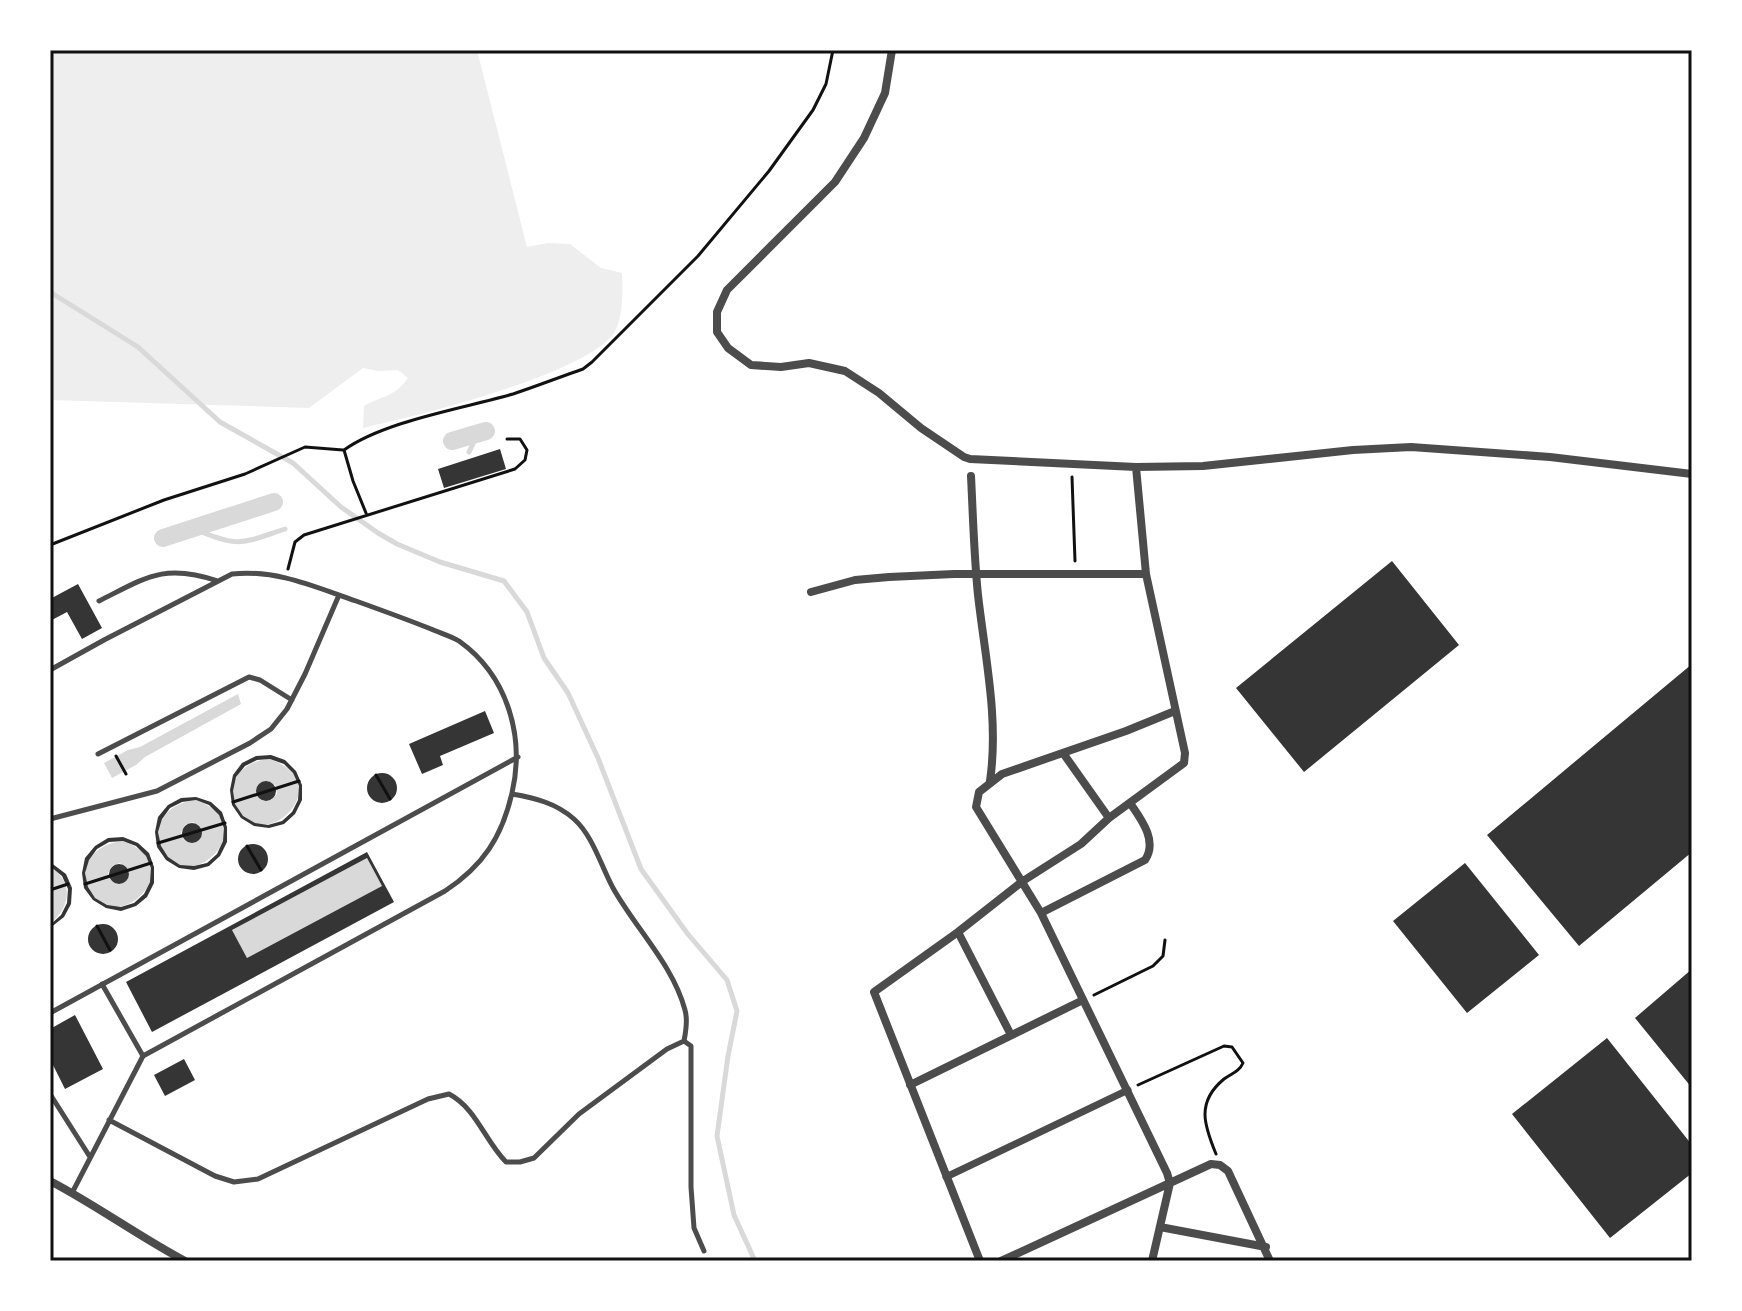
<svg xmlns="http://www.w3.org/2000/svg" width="1742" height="1311" font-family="'Alegreya Sans',sans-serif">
  <rect width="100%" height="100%" fill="#fff"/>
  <path fill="#eee" d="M50 50H477L527 247 548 243 570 244 601 268 622 273C623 289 623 320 614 333 585 375 416 416 363 428L364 406C383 395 395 397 408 378L398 370 378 371 363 368 309 408 50 400Z"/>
  <path fill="#d9d9d9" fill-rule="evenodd" d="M238 694 241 704 145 757 136 765 112 778 104 763 128 750 140 747Z
    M270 759C343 785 258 862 235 804 225 778 247 760 270 759ZM268 781 275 785 277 794 271 800 263 801 257 795V787Z
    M368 788a14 14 0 1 1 28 0a14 14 0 1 1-28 0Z
    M196 800C268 827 184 903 161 846 150 820 173 802 196 800ZM193 822 202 831 200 839 192 843 184 840 181 832 185 825Z
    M123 841C195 868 111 943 88 887 77 861 100 843 123 841ZM120 863 129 872 127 880 119 884 111 881 108 873 112 866Z
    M239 859a14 14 0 1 1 28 0a14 14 0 1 1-28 0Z
    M367 858 382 886 247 958 232 930Z
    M50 866C74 882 71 907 50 924Z
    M88 939a14 14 0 1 1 28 0a14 14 0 1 1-28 0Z"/>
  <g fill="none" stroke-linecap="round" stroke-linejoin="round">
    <path stroke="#d9d9d9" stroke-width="5" d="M50 292 138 347 220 422 293 463 341 507 378 533 397 544 440 562 504 581 527 612 544 658 568 693 598 758 641 869 687 933 727 980 737 1011 728 1056 717 1136 734 1215 755 1261
      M469 452 478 433
      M192 528C238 548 240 544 285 529"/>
    <path stroke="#d9d9d9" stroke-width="18" d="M452 441 486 431
      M163 538 274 502"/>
  </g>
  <path fill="#353535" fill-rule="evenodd" d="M500 449 506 469 444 488 438 469Z
    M1392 561 1459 645 1304 772 1236 688Z
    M78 584 102 628 82 639 67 612 50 621V599Z
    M1692 664V852L1579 946 1487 835Z
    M485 711 494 733 440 756 443 765 422 774 409 744Z
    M271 755 285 760 296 771 302 785V800L295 814 284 824 269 828 254 826 241 818 232 805 230 790 233 775 242 763 256 756ZM270 759 284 764 293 773 299 786 298 800 292 812 282 821 268 825 255 823 243 816 235 804 233 791 236 777 245 766 257 760Z
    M367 788a15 15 0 1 1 30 0a15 15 0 1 1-30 0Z
    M256 791a10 10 0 1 1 20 0a10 10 0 1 1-20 0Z
    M196 797 211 802 222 812 227 827V842L220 856 209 866 194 870 179 868 166 860 157 847 155 832 158 817 168 805 181 798ZM196 800 209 805 219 815 224 828 223 841 217 854 207 863 194 866 180 865 168 857 161 846 158 832 162 819 170 808 182 802Z
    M182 833a10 10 0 1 1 20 0a10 10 0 1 1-20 0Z
    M123 837 138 843 149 853 154 867V883L147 897 136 906 121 911 106 908 93 900 84 888 82 873 85 858 95 846 108 838ZM123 841 136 846 146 856 151 868 150 882 144 894 134 903 121 907 107 905 95 898 88 887 85 873 89 860 97 849 109 842Z
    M238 859a15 15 0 1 1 30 0a15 15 0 1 1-30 0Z
    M367 852 394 902 152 1032 126 982ZM367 858 382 886 247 958 232 930Z
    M50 862 66 874 72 888 71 904 64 917 50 928V925L61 915 67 903 68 889 62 876 50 866Z
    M1465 863 1539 955 1467 1013 1393 921Z
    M109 874a10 10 0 1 1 20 0a10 10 0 1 1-20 0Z
    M88 939a15 15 0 1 1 30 0a15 15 0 1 1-30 0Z
    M1692 969V1088L1635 1018Z
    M75 1015 103 1069 65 1089 50 1059V1029Z
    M1607 1038 1692 1145V1173L1610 1238 1512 1114Z
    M184 1059 195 1080 165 1096 154 1075Z"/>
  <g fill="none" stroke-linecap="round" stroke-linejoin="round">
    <path stroke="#111" stroke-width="3" d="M1072 477 1075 561
      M366 513 353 481 344 450C384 421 465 408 513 394 537 386 560 377 583 369L592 362 698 256 769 171 813 110 826 84 833 50
      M50 545 164 500 245 474 305 447 343 450
      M288 569 295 542 304 535 515 469 525 460 527 450 520 439H507
      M116 756 126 774
      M376 775 390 799
      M233 802 299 781
      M158 843 225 823
      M247 846 261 870
      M85 884 151 863
      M50 890 68 884
      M97 926 110 950
      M1094 995 1153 966 1163 956 1165 940
      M1138 1085 1224 1046 1232 1047 1243 1063C1239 1072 1232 1073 1224 1079 1196 1102 1204 1125 1216 1154"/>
    <path stroke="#4c4c4c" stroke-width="5" d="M99 601C147 577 164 563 218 581
      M50 670 104 640 232 574C276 569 315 587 356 601 381 610 406 619 431 629 440 633 451 636 459 641 508 676 525 737 512 793 502 837 483 866 445 891L143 1056
      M98 754 249 677 260 680 292 700
      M512 794C535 798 556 803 574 819 593 836 601 866 613 888 636 929 673 965 685 1010 688 1020 686 1031 684 1041
      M50 819 157 791 250 743 271 729 287 709 305 674 339 595
      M50 1013 518 757
      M50 1094 90 1157
      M109 1120 215 1176 234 1182 258 1179 428 1099 449 1094C476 1108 485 1141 506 1162H520L534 1158 579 1114 667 1049 684 1041 691 1046V1187L694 1228 704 1251
      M72 1193 143 1056 102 984"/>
    <path stroke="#4c4c4c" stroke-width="7" d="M946 1177 1128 1090"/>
    <path stroke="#4c4c4c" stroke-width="8" d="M892 50 885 93 864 138 835 182 727 290 717 312V332L728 348 751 365 781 367 809 363 845 371 879 393 921 428 964 457 970 459 1136 467 1203 466 1353 450 1411 447 1550 457 1692 474
      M971 476C973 516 974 556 978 595 985 657 999 719 990 781
      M811 592 855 580 889 577 954 574H1146
      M1063 753 1109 818
      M1041 913 1145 860C1158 841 1141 819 1130 803
      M958 932 1011 1035
      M910 1085 1083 1000
      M50 1181C96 1205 138 1236 185 1261
      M1160 1227 1266 1247
      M980 1261 874 992 958 932 1023 881 1081 844 1109 818 1184 763 1185 753 1146 574 1136 467
      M1001 1261 1211 1164 1220 1165 1228 1171 1270 1261
      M1152 1261 1170 1183 1167 1173 1041 913 976 807 979 792 1002 774 1126 731 1175 711"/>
  </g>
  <rect width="1742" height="1311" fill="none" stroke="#ffffff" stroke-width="104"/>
  <rect x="52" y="52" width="1638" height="1207" fill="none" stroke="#111" stroke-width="3"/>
</svg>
